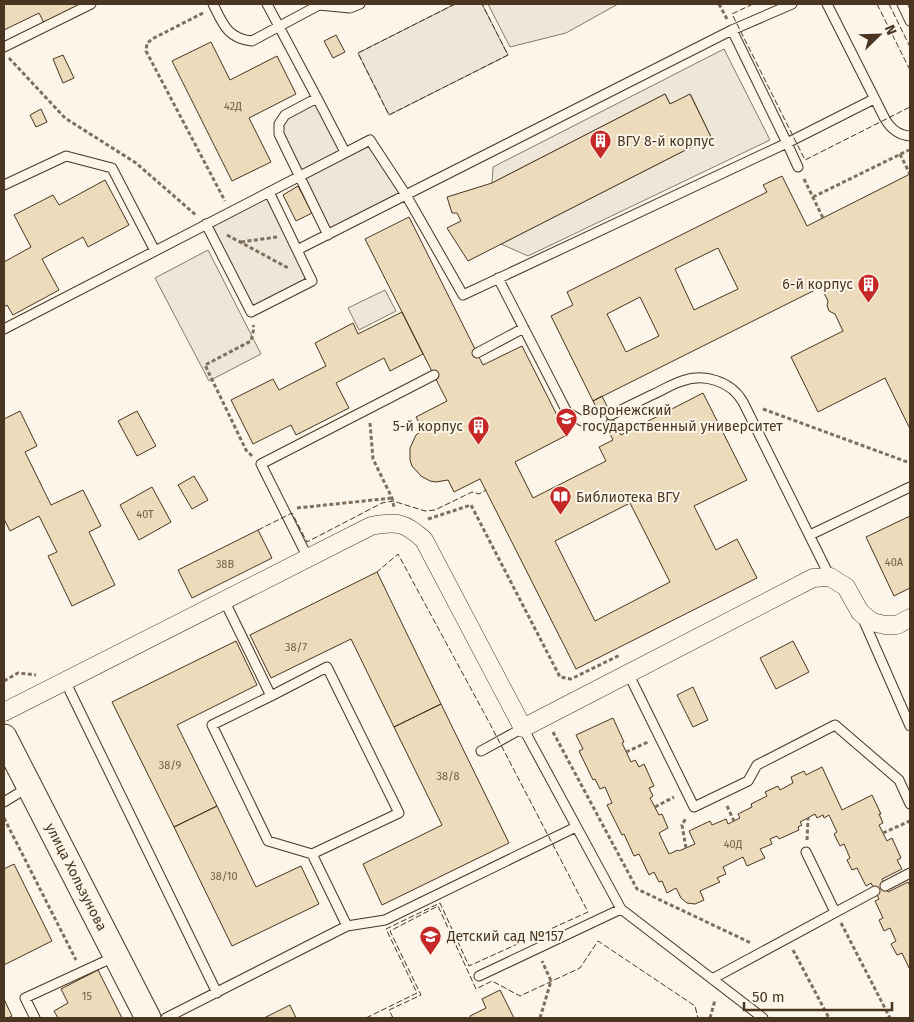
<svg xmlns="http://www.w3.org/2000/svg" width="914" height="1022" font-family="'Fira Sans',sans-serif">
  <rect width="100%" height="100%" fill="#fbf6e9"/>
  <path fill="#ede6d9" stroke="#887966" d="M455 4H482L508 55 389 115 358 53Z
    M488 4H618L566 33 510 47Z
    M724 49 770 140 528 256 501 244 711 137 691 95 670 104 665 94 492 183 493 167Z
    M317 98 344 152 370 140 406 195 328 235 279 134 285 115Z
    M269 192 312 281 251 312 206 224Z
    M208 250 261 354 209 381 155 278Z
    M385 290 396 311 359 330 348 308Z"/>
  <path fill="#ecdcbc" stroke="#4a3520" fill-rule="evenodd" d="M4 4H83L44 23 39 13 4 30Z
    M336 35 345 52 333 58 324 41Z
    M211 42 230 80 277 56 296 94 249 118 271 162 232 181 172 61Z
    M63 55 74 78 63 83 53 59Z
    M665 94 670 104 690 94 711 137 468 261 447 228 461 221 457 213H452L447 197 492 183Z
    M41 109 47 122 36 127 30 115Z
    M910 174V429L885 378 818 412 791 357 843 331 835 314 829 311 827 305 828 301 821 287 593 401 551 316 573 305 567 292 767 192 763 185 782 176 807 226ZM718 248 738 289 694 310 675 269ZM640 297 659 336 626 352 607 314Z
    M105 180 129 225 88 247 83 237 42 259 59 290 13 315 7 305 4 307V262L31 247 14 215 53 195 59 205Z
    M298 186 312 213 296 221 283 195Z
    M409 217 483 365 522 346 567 435 515 462 533 498 606 461 599 447 613 440 593 401 602 396 621 435 703 393 747 480 694 506 716 550 737 539 757 578 576 669 480 479 454 492 448 480 436 482 430 481 421 476 412 466 410 460V448L416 435 423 430 416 417 447 401 365 239ZM630 503 670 582 595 621 555 541Z
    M402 312 423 354 390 371 384 358 336 383 349 408 296 435 291 425 253 444 231 400 273 379 279 390 326 366 315 343 353 323 358 334Z
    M20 411 37 446 25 452 51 505 83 490 101 526 89 532 115 585 72 606 48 556 57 552 39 516 10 531 4 519V419Z
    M137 411 156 446 137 456 118 421Z
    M194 476 208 500 192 509 178 485Z
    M152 487 171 522 139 540 120 505Z
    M910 516V588L894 596 866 537Z
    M258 530 272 558 192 598 178 570Z
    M377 572 441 704 394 727 351 639 271 678 250 635Z
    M236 641 257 685 177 725 217 806 174 827 112 702Z
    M793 641 809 672 776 689 760 658Z
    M693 687 708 720 693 727 677 695Z
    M441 704 509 843 382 905 363 864 442 825 394 727Z
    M613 718 624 742 622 743 631 762 635 760 639 767 644 764 654 786 649 788 653 796 650 798 659 815 662 814 668 828 659 833 669 854 678 850 679 851 695 844 689 831 710 821 712 825 726 819 728 824 740 818 738 814 752 807 751 804 767 796 765 792 778 786 780 790 793 783 791 777 804 771 806 775 822 767 842 810 872 795 881 814H879L883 823 879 825 887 841 892 838 901 858 897 860 902 869 882 879 888 892 908 882 910 886V970L902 953 897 955 891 944 896 941 890 928 884 931 879 920 883 918 875 901 879 899 871 883 866 886 857 868 852 870 847 860 850 858 844 844 840 846 834 834 837 832 829 815 824 818 823 815 817 818 815 814 800 822 802 825 798 827 799 830 779 839 777 836 770 839 772 844 760 849 765 858 747 866 743 857 723 867 726 874 717 878 720 882 700 891 704 900 695 904 687 903 681 898 676 888 667 893 662 881 659 882 654 872 649 875 639 854 634 856 624 834 622 835 607 805 612 803 605 787 600 789 595 779 593 780 579 751 583 749 576 735Z
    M217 806 256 887 301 866 319 904 232 946 174 827Z
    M14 864 52 941 4 965V869Z
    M98 970 122 1018H58L54 1011 68 1003 61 989Z
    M500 990 514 1018H471L470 1016 486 1008 482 999Z
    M4 999 12 1016 8 1018H4Z
    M290 1005 296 1018H264Z"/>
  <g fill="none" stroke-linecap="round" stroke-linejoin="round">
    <defs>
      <path id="lane" d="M213 4C223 24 227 38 252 41L319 5 350 8 360 4
        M267 4 317 98 345 152
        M827 4 885 119C891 129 898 135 910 136
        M902 4 910 21
        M732 30 787 143 798 167
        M4 47 91 4
        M317 98 285 115 279 124V134L328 235
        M4 185 66 156 112 168 155 251
        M206 224 251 312 312 281 269 192
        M297 250 732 30 792 4
        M498 278 567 412 582 421 602 419
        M4 329 370 140 406 195 463 295 787 143 874 99
        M477 353 524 328
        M611 415C625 408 639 401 654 394 663 390 672 384 682 381 704 373 731 381 743 402L830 577
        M810 535 910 487
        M308 558 261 464 434 375
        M224 600 271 696 212 725 268 841 312 854 347 926
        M863 619 910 726
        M628 673 694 807 748 781 757 765 835 725 899 780 910 804
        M65 681 217 993
        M271 696 327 667 399 813 312 854
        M481 751 523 728 621 909 763 1018
        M4 802 27 788
        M806 852 835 912
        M885 886 910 873
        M479 976 621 909
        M712 979 875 891
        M35 1018 25 998 114 957
        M166 1018 347 926 385 920 576 827"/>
      <path id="street" d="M4 712 371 526C396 521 405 522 424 540L523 728 813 578 830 577 846 587 860 612 872 622 885 625H897L910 618"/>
      <path id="secondary" d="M4 737 148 1018"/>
    </defs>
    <use href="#lane" stroke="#4a3520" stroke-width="11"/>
    <use href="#street" stroke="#4a3520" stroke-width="19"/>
    <use href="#secondary" stroke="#4a3520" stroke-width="27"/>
    <path stroke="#7f6f5c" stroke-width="3" stroke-dasharray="4 2.5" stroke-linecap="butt" d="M719 4 727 19
      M203 13 154 38 147 43 146 51 225 201
      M9 58 65 118 136 163 197 216
      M900 154 910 174
      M804 179 823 218
      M813 197 909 150
      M227 235 290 269
      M241 242 277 237
      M763 409 910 463
      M370 423 373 459 392 498 394 507
      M252 456 246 450 205 365 251 341 254 328 253 325
      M297 508 392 498
      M428 519 471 505 560 677 571 679 620 655
      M4 681 18 673 36 675
      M553 732 637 889 751 943
      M626 752 648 742
      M727 806 734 821
      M655 807 674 797
      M4 818 76 960
      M883 833 910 821
      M807 840 808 818
      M686 848 682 825 686 818
      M841 923 890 1018
      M793 950 829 1018
      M540 1018 551 981 542 961
      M710 1018 715 1000"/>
    <use href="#lane" stroke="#fbf6e9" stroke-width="9"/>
    <use href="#street" stroke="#fbf6e9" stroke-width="18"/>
    <use href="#secondary" stroke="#fbf6e9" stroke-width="25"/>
    <path stroke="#4a3520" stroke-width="1" stroke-dasharray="6 2.5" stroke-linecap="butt" d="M455 4 358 53 389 115 508 55 482 4
      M753 4 732 14 805 160 910 107
      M877 4 910 70
      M889 4 910 47
      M258 530 292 513 307 542 382 503 393 501 425 511 435 510 472 492 479 494 486 490
      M366 1018 417 993 386 929 440 903 469 966 588 912 489 722 398 554 377 572
      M393 1018 389 1010 421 995 390 931 438 906 476 989 492 981 520 996 580 968 598 941 695 1006 698 1018"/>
  </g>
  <defs>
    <symbol id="building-pin" viewBox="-11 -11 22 30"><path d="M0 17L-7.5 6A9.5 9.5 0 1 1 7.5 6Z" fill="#c62828" stroke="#fbf6e9"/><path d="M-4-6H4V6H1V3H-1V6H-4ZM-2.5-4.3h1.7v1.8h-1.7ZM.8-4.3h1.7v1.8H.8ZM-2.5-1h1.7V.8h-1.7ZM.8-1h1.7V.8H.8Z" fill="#fff"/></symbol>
    <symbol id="university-pin" viewBox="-11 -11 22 30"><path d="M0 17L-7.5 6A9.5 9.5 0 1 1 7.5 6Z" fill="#c62828" stroke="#fbf6e9"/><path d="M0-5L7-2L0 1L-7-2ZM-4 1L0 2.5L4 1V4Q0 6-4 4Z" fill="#fff"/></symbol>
    <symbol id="library-pin" viewBox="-11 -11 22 30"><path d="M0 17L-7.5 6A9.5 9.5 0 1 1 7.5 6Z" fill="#c62828" stroke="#fbf6e9"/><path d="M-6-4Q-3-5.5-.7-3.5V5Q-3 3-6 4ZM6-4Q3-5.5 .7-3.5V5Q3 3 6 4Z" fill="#fff"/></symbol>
    <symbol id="school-pin" viewBox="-11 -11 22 30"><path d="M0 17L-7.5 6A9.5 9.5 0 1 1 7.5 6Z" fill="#c62828" stroke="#fbf6e9"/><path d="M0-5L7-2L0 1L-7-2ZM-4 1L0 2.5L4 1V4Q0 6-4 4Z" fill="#fff"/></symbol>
  </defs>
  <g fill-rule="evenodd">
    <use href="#building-pin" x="588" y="128" width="25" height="34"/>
    <use href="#building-pin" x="856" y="272" width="25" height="34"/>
    <use href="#university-pin" x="554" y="406" width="25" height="34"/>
    <use href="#building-pin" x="466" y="414" width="25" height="34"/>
    <use href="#library-pin" x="548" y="484" width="25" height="34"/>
    <use href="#school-pin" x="418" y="924" width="25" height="34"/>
  </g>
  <g text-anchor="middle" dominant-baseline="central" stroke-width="4" stroke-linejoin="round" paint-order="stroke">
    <g font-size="11" fill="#725f47">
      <text x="233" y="106">42Д</text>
      <text x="145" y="514">40Т</text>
      <text x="894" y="562">40А</text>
      <text x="225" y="564">38В</text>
      <text x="296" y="647">38/7</text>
      <text x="170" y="765">38/9</text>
      <text x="448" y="776">38/8</text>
      <text x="733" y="844">40Д</text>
      <text x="224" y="876">38/10</text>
      <text x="87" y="996">15</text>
    </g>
    <g font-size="14" fill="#4a3520" stroke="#fbf6e9" text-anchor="start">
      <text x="617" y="141">ВГУ 8-й корпус</text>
      <text x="853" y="284" text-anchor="end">6-й корпус</text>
      <text x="582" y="410">Воронежский<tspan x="582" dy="16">государственный университет</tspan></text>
      <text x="463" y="426" text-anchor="end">5-й корпус</text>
      <text x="576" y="497">Библиотека ВГУ</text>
      <text x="447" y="936">Детский сад №157</text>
    </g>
    <g font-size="14" fill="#4a3520" stroke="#fbf6e9">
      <text transform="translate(76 877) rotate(63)">улица Хользунова</text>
    </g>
  </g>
  <rect width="914" height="1022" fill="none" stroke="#4a3520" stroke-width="10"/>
  <g transform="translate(879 35) rotate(67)" stroke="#fbf6e9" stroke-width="4" paint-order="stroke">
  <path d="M0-4L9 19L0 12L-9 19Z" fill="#4a3520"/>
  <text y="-8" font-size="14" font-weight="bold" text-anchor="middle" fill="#4a3520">N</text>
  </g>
  <path d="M744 1002v8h148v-8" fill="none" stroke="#4a3520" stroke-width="2.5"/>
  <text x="752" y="1002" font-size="15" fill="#4a3520" stroke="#fbf6e9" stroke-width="4" paint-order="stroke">50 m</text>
</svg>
